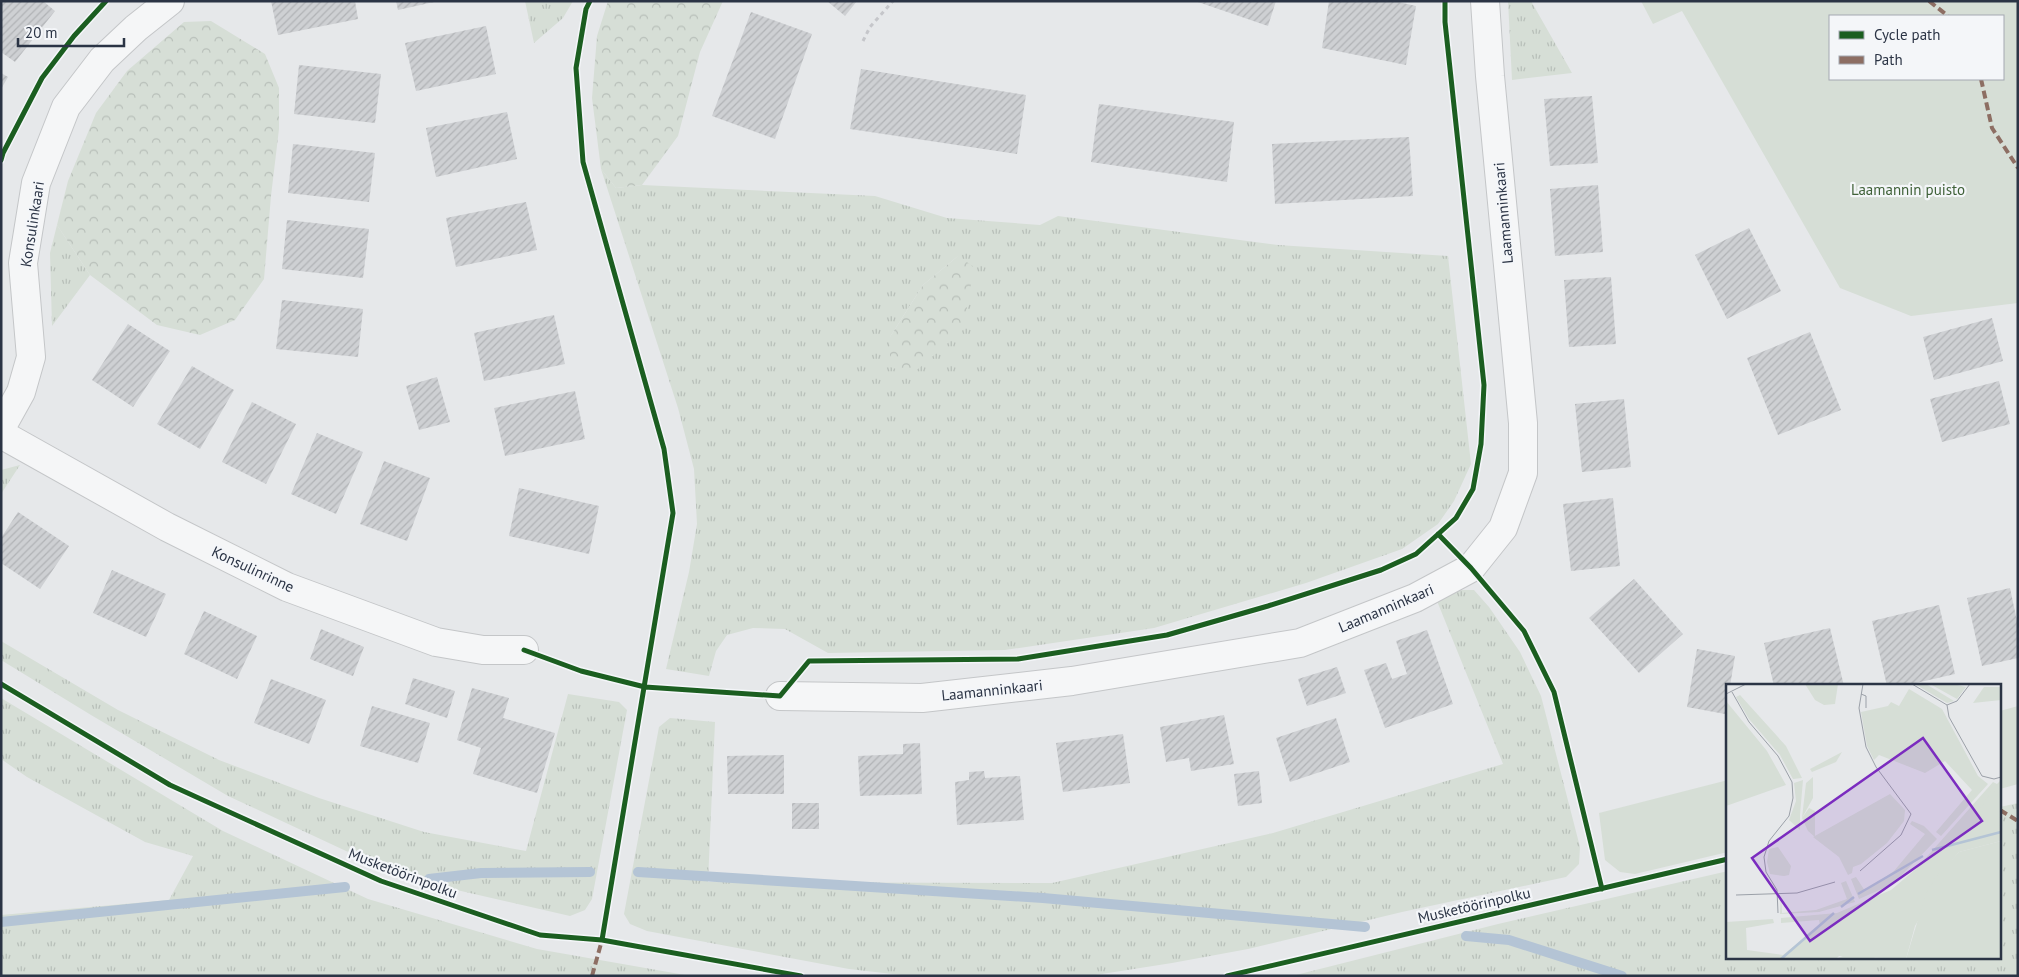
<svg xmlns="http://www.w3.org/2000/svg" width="2019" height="977" font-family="'PT Sans',sans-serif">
  <defs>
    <pattern id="grass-tufts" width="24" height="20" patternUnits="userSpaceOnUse" patternTransform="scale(1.25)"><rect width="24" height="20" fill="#d6ded6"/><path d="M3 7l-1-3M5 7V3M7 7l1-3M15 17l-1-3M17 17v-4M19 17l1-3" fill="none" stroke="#b8bfb9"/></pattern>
    <pattern id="forest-crowns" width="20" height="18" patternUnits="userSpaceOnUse" patternTransform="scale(1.25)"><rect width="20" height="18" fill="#d6ded6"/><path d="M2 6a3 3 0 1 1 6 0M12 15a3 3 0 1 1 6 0" fill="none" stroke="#b8bfb9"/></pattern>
    <pattern id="building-hatch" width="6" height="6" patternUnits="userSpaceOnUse" patternTransform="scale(1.25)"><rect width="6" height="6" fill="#ced0d3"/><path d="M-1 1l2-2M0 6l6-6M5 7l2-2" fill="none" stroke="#b1b3b6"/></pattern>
  </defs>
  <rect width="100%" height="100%" fill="#e6e8ea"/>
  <path fill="url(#grass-tufts)" fill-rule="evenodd" d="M525 1H573L563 18 534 43Z
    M1508 1H1531L1572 73 1512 80Z
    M601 169 616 188 642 185 875 196 947 218 1040 225 1058 216 1278 245 1448 256 1471 464 1454 501 1438 524 1402 549 1306 583 1154 628 1005 650 828 653 785 629 753 628 727 635 716 651 709 676 666 669 689 572 697 524 694 469 678 408ZM958 256 890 337 923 285Z
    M57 225 90 275 52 326 50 253Z
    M20 465 1 494V470Z
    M1460 590H1474L1489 607 1520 652 1541 696 1580 847 1579 864 1566 877 1402 912 1248 949 1172 963 1089 976H910L849 969 647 931 630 924 624 914 659 727 670 718 715 722 708 882 1052 883 1273 833 1503 764 1437 601Z
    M1 641 118 710 219 760 319 798 424 832 526 851 568 694 619 702 627 710 592 899 585 910 570 916 435 885 346 851 228 796 91 715 1 660Z
    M1 698 223 831 368 899 537 949 691 976H1V915L169 900 193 856 145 842 27 777 1 759Z
    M2018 803V976H1292L1498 924 1728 871V958H2000V807Z"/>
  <path fill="url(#forest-crowns)" d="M608 1H723L700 52 678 136 642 185 616 188 601 169 592 98 597 36Z
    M211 21 265 54 279 88V129L271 196 264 279 235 320 200 335 157 325 90 275 57 225 68 181 96 113 127 71 184 22Z
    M958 256 974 267 963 330 912 374 890 367V337L923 285Z"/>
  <path fill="#d6ded6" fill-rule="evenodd" d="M1641 1H2018V303L1911 316 1840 288 1682 11 1653 24ZM1830 16H2003V79H1830Z
    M2018 706V784L2000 789V711Z
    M1728 780V852L1635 874 1620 872 1605 860 1599 813Z"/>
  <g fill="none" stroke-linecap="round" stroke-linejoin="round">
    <path stroke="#b4c4d5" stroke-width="10" d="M638 872 1043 898 1365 927
      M429 879 481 873 590 872
      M1 922 345 887
      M1466 936 1509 940 1622 976"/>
  </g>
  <path fill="url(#building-hatch)" d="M1 1H43L55 11 15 62 1 52Z
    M271 1H355L358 19 278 35Z
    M396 1H434V2L398 10Z
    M827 1H857L845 16Z
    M1195 1H1276L1268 26Z
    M1329 1H1394L1416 6 1406 65 1322 48Z
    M751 12 812 34 775 139 712 116Z
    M486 26 496 74 416 91 405 43Z
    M299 65 381 74 375 123 294 114Z
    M861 69 1026 95 1017 154 850 129Z
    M1 73 8 77 1 89Z
    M1592 96 1598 163 1550 166 1544 99Z
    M1099 104 1234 122 1227 182 1091 162Z
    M507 112 517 159 436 177 426 128Z
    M1409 137 1413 196 1275 204 1272 144Z
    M293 144 375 153 369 202 288 193Z
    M1598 185 1603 252 1555 256 1550 189Z
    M526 202 537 250 456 267 446 218Z
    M287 220 369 229 363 278 282 269Z
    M1749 228 1781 291 1727 319 1695 255Z
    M1611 277 1616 344 1569 347 1564 280Z
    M282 300 363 309 358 357 276 349Z
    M554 315 565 364 484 381 474 333Z
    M1992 318 2003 361 1934 380 1923 337Z
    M128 324 170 351 133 407 92 380Z
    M1810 332 1841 410 1778 435 1747 358Z
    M192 366 234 390 200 449 157 424Z
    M437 377 450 422 419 430 406 386Z
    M1999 381 2010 424 1942 442 1930 399Z
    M575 391 585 439 505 456 494 408Z
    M1624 399 1631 467 1582 472 1575 404Z
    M252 402 296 424 266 484 222 462Z
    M317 433 363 452 336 514 291 494Z
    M384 461 430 478 407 541 360 524Z
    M519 488 599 506 589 554 509 536Z
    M1613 498 1620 566 1571 571 1563 504Z
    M18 512 69 546 40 589 1 563V538Z
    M112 570 166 594 146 637 93 613Z
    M1634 579 1683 634 1639 673 1589 618Z
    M2010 588 2018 626V658L1982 666 1967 598Z
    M1939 605 1955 674 1903 686H1887L1872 621Z
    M204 611 257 636 237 679 184 654Z
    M1830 628 1844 686H1774L1764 643Z
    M321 629 364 647 353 676 310 659Z
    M1427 630 1453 704 1385 728 1364 670 1386 663 1392 679 1407 674 1396 641Z
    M1697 649 1735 656 1730 686H1728L1725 714 1687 707Z
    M1337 667 1346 693 1307 706 1298 679Z
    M413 678 455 691 447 718 405 704Z
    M271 679 326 700 309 744 254 723Z
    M472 688 509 698 503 718 555 733 537 793 473 774 481 748 457 740Z
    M372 706 430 723 418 763 360 746Z
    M1224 715 1234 764 1191 771 1189 758 1166 762 1160 727Z
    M1336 718 1350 762 1290 782 1276 738Z
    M1123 734 1130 783 1063 792 1056 743Z
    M920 743 922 794 860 796 858 756 903 754V744Z
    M784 755V794H728L727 756Z
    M984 771 985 778 1020 776 1024 820 957 825 955 782 969 780V772Z
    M1259 771 1262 803 1238 806 1234 774Z
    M792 803H819V829H792Z"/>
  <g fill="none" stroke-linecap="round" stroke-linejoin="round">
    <defs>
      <path id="minor" d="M1 428 21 392 31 357 23 263 36 183 66 107 102 60 136 28 170 1
        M1 434 167 527 287 587 436 642 483 650H524
        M780 696 922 698 1072 681 1300 643 1415 598 1471 568 1503 528 1523 473V423L1490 76 1485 1"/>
    </defs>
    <use href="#minor" stroke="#c4c6c8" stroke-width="30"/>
    <path stroke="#c5c6ca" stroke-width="3" stroke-dasharray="4 4" stroke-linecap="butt" d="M863 41 870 27 893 1"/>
    <use href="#minor" stroke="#f5f6f7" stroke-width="28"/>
    <path stroke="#8d6e63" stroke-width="4" stroke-dasharray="8 4" stroke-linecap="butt" d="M1929 1 1948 16
      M1981 79 1992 128 2018 168
      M2000 810 2018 821
      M592 976 602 940"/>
    <defs>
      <path id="cycleway" d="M590 1 586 9 576 68 583 162 664 449 673 513 602 940
        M1 160 3 153 42 78 74 36 106 1
        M1438 534 1471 568 1524 631 1554 692 1602 889
        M524 650 581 671 645 687 780 696 809 661 1018 659 1167 635 1268 606 1381 570 1416 554 1456 518 1473 489 1481 444 1484 385 1445 22V1
        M1 684 170 785 381 881 540 935 602 940 801 976
        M1227 976 1728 859"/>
    </defs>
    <use href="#cycleway" stroke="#f4f6f9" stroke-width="8"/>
    <use href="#cycleway" stroke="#1b5e20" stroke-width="5"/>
  </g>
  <g text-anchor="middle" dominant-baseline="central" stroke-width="4.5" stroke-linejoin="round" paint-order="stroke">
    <g font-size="15" fill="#3f6138" stroke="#f4f6f9">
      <text x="1908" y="189">Laamannin puisto</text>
    </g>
    <g font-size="15" fill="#2b3445" stroke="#f4f6f9">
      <text transform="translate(1503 213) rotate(-95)">Laamanninkaari</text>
      <text transform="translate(32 224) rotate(-81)">Konsulinkaari</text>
      <text transform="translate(253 569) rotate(25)">Konsulinrinne</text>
      <text transform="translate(1386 608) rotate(-23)">Laamanninkaari</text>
      <text transform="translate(992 690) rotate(-6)">Laamanninkaari</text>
      <text transform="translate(403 873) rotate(21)">Musketöörinpolku</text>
      <text transform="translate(1474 905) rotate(-13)">Musketöörinpolku</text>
    </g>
  </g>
  <g transform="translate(1726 684)">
    <rect width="275" height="275" fill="#e6e8ea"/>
    <path d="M189 0H200L228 17 221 19ZM14 11 60 62 76 94 67 95 54 71 23 35 10 13ZM0 17 41 67 60 101 0 122ZM116 68 110 78 86 88 84 85ZM87 93V114L76 134 80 99ZM77 96 74 131V146L63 136 70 117 68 99ZM275 96V157L233 168 227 175 189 242 180 275 113 272 110 275H0V238L47 235 48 239 20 244 21 266 57 271 94 241 93 236 55 239V234L111 229 165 206 190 185 267 98 271 100ZM164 110 179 126 178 137 161 159 135 180 127 183 126 189 122 191 113 173 87 153ZM186 137 198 142 211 155 167 200 133 215 125 195 130 193 139 207 168 187 199 150 184 140ZM120 197 129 218 93 228 54 230 55 212 56 229 90 226 121 215 115 199Z" fill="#d6ded6"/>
    <path d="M79 0H112L109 20 98 21 89 16ZM204 0H227L240 3 231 15ZM258 3H275V16L247 19ZM83 124 89 127V153L82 147 76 134ZM275 157V275H180L200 209 210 193 233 168ZM52 163 65 182 63 191 58 192 44 190 41 178 43 165ZM126 268 146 271 150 275H110Z" fill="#d6ded6"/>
    <path d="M183 5 216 25 252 92 262 100 215 152 210 148 246 106 219 77 199 89 153 71 148 76 141 62 135 28 162 22 165 18 173 22Z" fill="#d6ded6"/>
    <path d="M266 106 275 111 273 143 251 130Z" fill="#d6ded6"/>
    <path fill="none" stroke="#b4c4d5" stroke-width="2.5" d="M206 166 275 148M132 210 197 172M115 223 128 213M55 275 108 229"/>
    <path fill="none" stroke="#9ba0a8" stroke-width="1" d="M186 0 221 21 231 17 244 0M6 8 23 38 52 72 66 98 67 114 63 132 43 157 38 173 40 188 51 206 52 229M0 10 20 0M135 10 140 12V24M221 21 223 33 256 92 268 95 275 93M134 187 175 151 185 130 150 83 140 63 133 24 137 0M10 211 71 209 109 198"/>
    <path fill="#7b2cbf" fill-opacity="0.15" stroke="#7b2cbf" stroke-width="2.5" d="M197 54 256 137 84 257 26 174Z"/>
    <rect width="275" height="275" fill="none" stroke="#2b3445" stroke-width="2.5"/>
  </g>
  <rect width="2019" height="977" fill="none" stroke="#2b3445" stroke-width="5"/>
  <rect x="1829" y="15" width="175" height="65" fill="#f4f6f9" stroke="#a4a8b1"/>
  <rect x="1839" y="31" width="25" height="8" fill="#1b5e20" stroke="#a4a8b1"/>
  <text x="1874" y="40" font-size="15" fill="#2b3445">Cycle path</text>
  <rect x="1839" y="56" width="25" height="8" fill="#8d6e63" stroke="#a4a8b1"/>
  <text x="1874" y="65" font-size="15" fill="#2b3445">Path</text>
  <path d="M18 38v8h106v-8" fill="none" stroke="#2b3445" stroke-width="2.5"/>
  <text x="25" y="38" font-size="15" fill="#2b3445" stroke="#f4f6f9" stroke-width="4" paint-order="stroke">20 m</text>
</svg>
